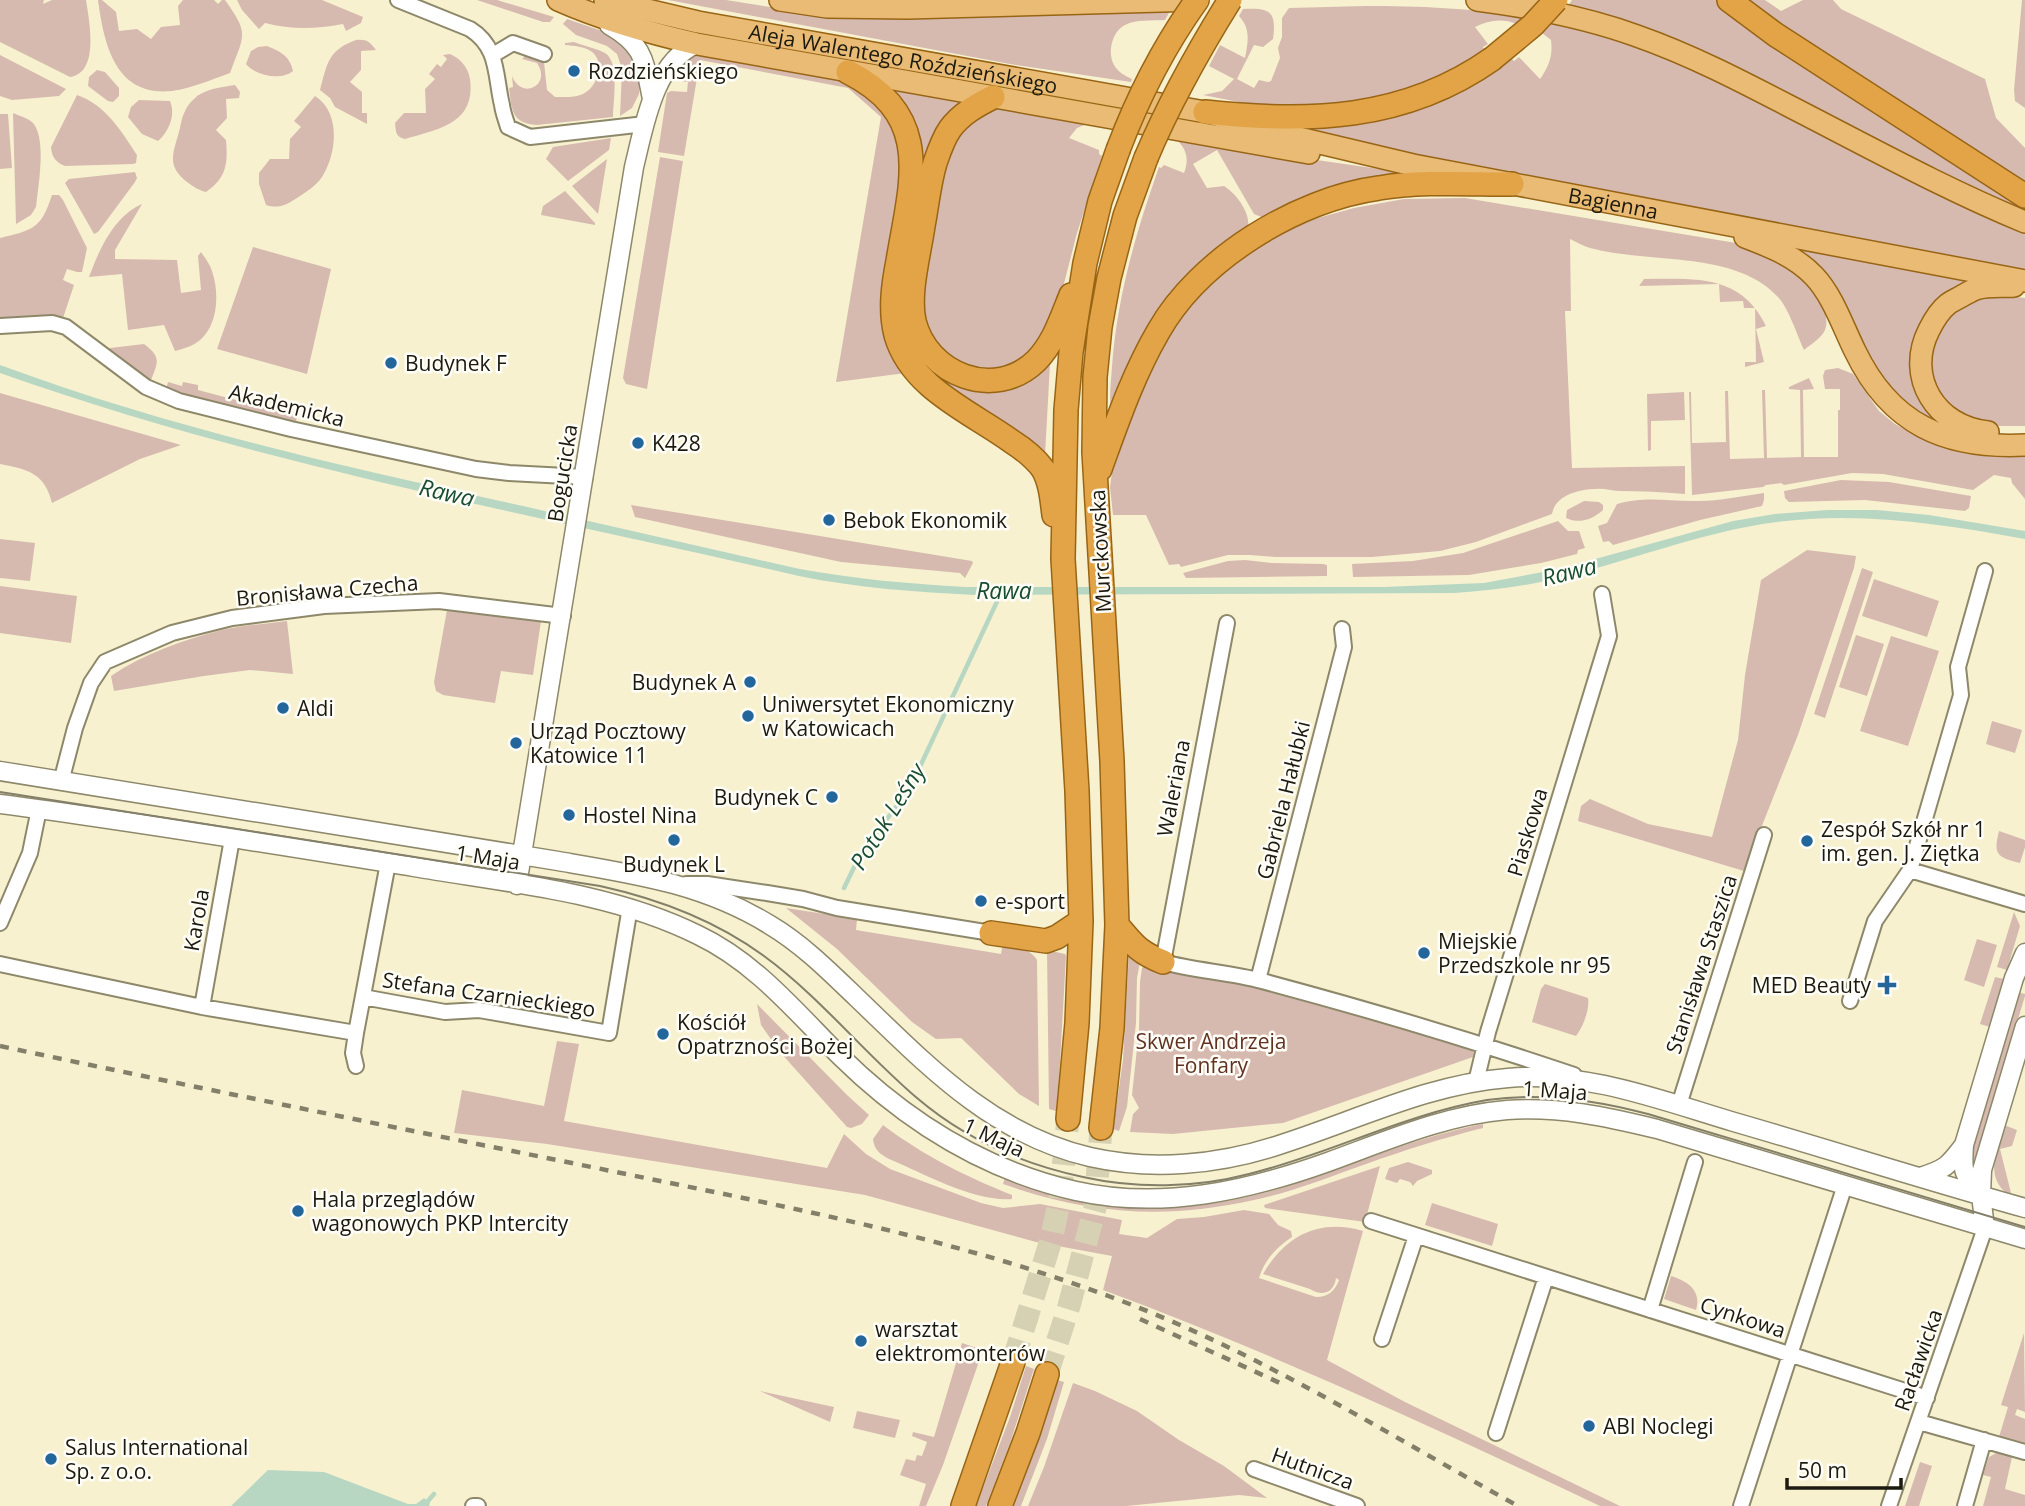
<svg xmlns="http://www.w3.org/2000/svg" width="2025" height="1506" font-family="'Open Sans',sans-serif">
  <rect width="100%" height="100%" fill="#f7f1d0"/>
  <path fill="#d7baaf" d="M0 0H44L43 4 52 0H86C89 20 100 73 70 77L0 42Z
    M98 0H102L116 12 119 31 137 29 151 39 161 27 180 25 178 6 183 0H214L218 4 222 0H225C250 35 244 34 230 73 211 80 192 88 172 91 115 97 104 44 98 0Z
    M237 0H322L363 17 361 23 346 31 343 24C316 29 292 30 265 23L259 29 242 10Z
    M477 0H497L554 17 550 22H543Z
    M668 0H726L815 14H1039L1170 11 1165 20C1152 21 1137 19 1125 25 1112 31 1107 53 1114 65 1118 72 1125 76 1132 79L1131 82 1010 64Z
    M1572 0H1718L1726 7 2025 207V212L1963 184 1708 54 1568 6Z
    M1743 0H1765L1781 11 1803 0H1833L1841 9 1985 79 1996 118 2025 148V188Z
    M2022 0H2025V108L2015 101 2014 90Z
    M1365 6C1419 6 1471 8 1524 17L1517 24C1502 18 1489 20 1475 27L1488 44 1483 47 1485 51 1463 63 1464 65 1424 84 1361 102 1305 108 1249 104 1203 95 1222 91 1234 79 1209 66 1220 45 1245 58C1248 42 1251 29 1239 16L1243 9C1269 8 1277 10 1273 39L1263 47 1254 45 1237 79 1254 88 1259 80 1268 82 1271 81 1280 58 1278 48 1282 37V18L1289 8Z
    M567 19 608 33 631 48 641 80 639 94 632 108 620 116 622 69 617 54 607 46 576 35 563 24Z
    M1553 22 1612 38 1673 60 2025 232V270L1390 150 1277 127H1305L1510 57 1514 61 1519 57 1540 79C1549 66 1553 56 1551 40L1542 33Z
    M356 40C367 39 370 42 376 50L361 51V70L350 82 362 92V113H367V124L335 107 330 98 320 90C327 64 328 50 356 40Z
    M574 42C584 46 596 48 605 53 620 62 613 102 613 117L537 125C511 123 512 110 509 88L513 87 512 76C522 101 552 85 537 63L522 59 525 56 541 59 544 62 547 90 555 97C564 97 575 98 583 94 597 87 606 63 592 52 584 46 574 46 565 45V43Z
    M267 46C280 51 290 56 293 71 281 81 256 76 246 64L251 51 258 47Z
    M698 51 827 73 861 85 900 134 906 373 836 382 881 117 848 88 700 60 684 156 658 152 667 93 671 91 687 92 688 82 674 80 671 75 673 70Z
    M450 54C461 59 468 67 470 79 476 124 438 129 405 139 395 137 396 131 395 123L404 113H426L425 89 435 79 429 74 437 64 441 67 447 59 443 55Z
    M0 55 66 89 59 96 12 100 0 96Z
    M97 70 105 72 119 88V96L113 102 108 101 88 86 89 77Z
    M235 85 240 92 239 98 226 99 227 118 216 130 226 140C228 162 227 178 206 192 198 190 194 187 187 182 165 165 174 152 180 128 182 117 185 107 194 99 203 89 222 87 235 85Z
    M887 85 970 101C956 115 942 126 933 145 923 167 922 194 918 218 908 272 887 338 942 375 957 385 975 390 993 389 1008 388 1025 382 1037 373 1042 369 1045 366 1050 364L1045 455C1006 418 938 395 912 351 900 330 900 306 902 283 911 212 943 147 885 87Z
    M77 95C105 104 122 132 137 155L136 163 133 164 65 166C55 162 52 157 51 147Z
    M315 96C341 112 337 154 322 177 316 186 306 192 297 198 286 205 279 209 266 205L259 184V173L270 159H289L290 139 301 127 294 121Z
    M139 100 170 101C176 115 169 131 158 141L142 134 128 117 131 107Z
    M1003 107 1092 122 1077 128 1069 138 1099 150V154L1102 156 1077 233 1059 303 1042 343 1009 368 976 370 943 354 927 330 922 300 945 158 961 130 992 109Z
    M13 113C20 116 28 118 33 123 47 139 38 187 36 207L31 215 16 224Z
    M0 114H8L12 168 0 169Z
    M611 138 609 150 568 181 546 159 553 147Z
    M1177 140 1386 170 1398 173 1354 182 1264 218 1254 214 1217 150 1193 164 1207 188 1224 186C1237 194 1251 214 1248 228L1111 410C1109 396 1111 381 1112 367 1117 297 1136 232 1159 167L1161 168 1164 165 1184 173C1189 160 1187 150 1177 140Z
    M660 157 683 161 647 389 626 384 623 378Z
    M607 159 598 214 572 186Z
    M135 172 137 178 135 182 98 232 94 234 65 183 69 179Z
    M565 191 595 223V225L541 215 543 206Z
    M52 195H59L63 200 87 248 82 272H77L67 269 63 280 74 285 63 318 52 317 0 321V238C33 230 41 229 52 195Z
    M1465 198 1742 244C1751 247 1760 249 1768 253 1789 262 1838 307 1824 332 1820 339 1810 345 1804 350 1797 335 1789 309 1778 297 1735 250 1648 264 1590 248 1583 246 1577 242 1570 239L1571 311H1565L1572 468 1685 466V494C1662 492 1641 491 1618 491 1611 491 1604 488 1596 489 1580 489 1555 495 1552 514L1476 542 1440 551 1372 557H1275L1250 555H1228L1181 567 1179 564 1169 565 1146 515H1113L1110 487 1113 465 1143 376 1191 301 1234 263 1266 240 1307 221 1354 208 1404 199Z
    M142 204 115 250V259L177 260 181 293 201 290 198 256 201 252C205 258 210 264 212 271 220 294 218 329 196 343 190 347 182 349 175 351L164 325 128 330 122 274 89 277C99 250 114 216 142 204Z
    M253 247 331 269 307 374 217 349Z
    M1801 249 1969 281 1927 312 1920 324 1914 343 1934 422 1892 394 1800 252Z
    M1644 279C1694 279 1740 273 1766 326L1756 329 1764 362 1745 367V362H1756L1755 308H1744L1743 301 1720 302 1719 284 1639 286Z
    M2001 295 2025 298V426H1989L1964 419 1938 393 1930 371 1932 345 1950 314 1976 299Z
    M144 344C163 358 157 363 150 383L109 352 110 348Z
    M1838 368 1853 374 1879 411 1895 424 1924 440 1964 453 2025 456V499L2012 483 2011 478 1994 475 1973 490 1883 474 1852 473 1784 485 1781 483 1766 485 1763 487 1692 495 1689 392H1691L1692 443 1726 442 1725 391H1728L1730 459 1764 458 1762 390H1765L1767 458 1801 457 1800 390 1789 389V387L1809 378 1814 389 1803 390 1804 457H1838V410H1840V389H1825L1823 376 1825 370Z
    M168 382 182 386 183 382 198 385V390L297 416 296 423 166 390Z
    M1684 392 1685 420 1651 421V450L1648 451 1647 394Z
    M0 393 181 445 140 459 52 503C45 473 27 469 0 464Z
    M1841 480 1889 482 1971 496 1969 508 1965 511 1865 500 1789 502 1785 498 1784 491Z
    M1764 493V500L1762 506 1700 520 1613 545 1609 541 1603 542 1598 526 1607 523 1617 504C1645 496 1665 501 1693 501 1716 502 1741 496 1764 493Z
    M1584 501 1599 502 1603 505V510C1592 520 1579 524 1566 518L1567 510Z
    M631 505 972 561 973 563 965 578 960 573 841 562 635 517Z
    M1558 521 1568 531H1579L1585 548 1578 550 1577 554 1541 563 1469 575 1353 577 1352 564 1413 561 1463 553Z
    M0 539 35 543 30 581 0 578Z
    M1807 550 1856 556 1854 568 1798 735 1744 871 1578 821 1581 806 1590 799 1648 824 1712 837 1738 740 1745 675 1761 580Z
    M1245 560 1272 563 1323 564 1327 565V576L1186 578 1183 573 1228 561Z
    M1862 568 1873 572 1825 718 1814 714Z
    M1874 579 1939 601 1927 637 1862 616Z
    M0 586 77 596 71 643 0 633Z
    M451 607 541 621 533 675 501 671 495 703 443 695 436 691 434 682 447 610Z
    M287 621 293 674 250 670 204 676 114 691 111 676C143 654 185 639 222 630 243 625 266 624 287 621Z
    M1856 635 1884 644 1867 696 1839 687Z
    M1891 636 1939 651 1908 746 1860 731Z
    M1992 721 2022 730 2015 753 1986 744Z
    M1999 831 2025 840V847L2020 863C1997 857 1993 855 1999 831Z
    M786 908 857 919 856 930 1001 954 1003 943C1016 945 1030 949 1037 960L1039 1106 1019 1094 961 1038 936 1039 912 1022 837 949Z
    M2014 912 2020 926 2007 970 1997 967Z
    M1977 939 1997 945 1984 987 1964 980Z
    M1047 950 1065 954 1066 956 1060 1063 1056 1111 1049 1109Z
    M1129 952 1140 962 1137 978 1136 1023 1127 1107 1119 1131 1113 1129 1123 1060Z
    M1148 963 1270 989 1466 1048 1474 1052 1473 1057 1283 1123 1173 1134 1130 1132 1133 1114 1139 1108 1132 1095 1139 1030 1140 982 1142 968Z
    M1995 977 2004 979 1990 1027 1980 1024Z
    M1545 984 1588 998C1590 1009 1583 1027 1576 1036L1532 1022 1541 989Z
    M2017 992 2025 994V996L1976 1159 1972 1160 1969 1157Z
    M757 1004 847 1095 869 1115 862 1124 851 1128 847 1127 780 1052 761 1025Z
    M557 1041 579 1044 564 1121 827 1168 844 1134 866 1154 890 1169 981 1203 1003 1208 1040 1204 1122 1220 1119 1234 1147 1238 1177 1219 1204 1217 1244 1210 1269 1214 1278 1225 1291 1231 1292 1237C1276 1248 1265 1259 1259 1278L1316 1297C1328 1297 1335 1291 1339 1280L1336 1278C1334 1293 1322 1297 1310 1289L1263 1274C1285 1236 1319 1218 1363 1231L1327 1360 1405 1402 1620 1506H1600C1437 1429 1273 1353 1103 1290L1112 1256 1036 1242 865 1195 547 1144 454 1133 462 1090 544 1106Z
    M1483 1124V1128C1443 1138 1405 1150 1366 1164 1329 1177 1293 1192 1254 1200 1165 1220 1089 1214 1003 1184L1005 1177C1096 1217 1198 1215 1291 1185 1355 1164 1416 1137 1483 1124Z
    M883 1125C924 1156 965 1176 1012 1195V1199C974 1202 925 1174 889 1159 880 1154 874 1150 873 1139Z
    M2004 1125 2017 1130 2012 1146 2000 1149 2012 1197C1983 1180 1996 1151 2004 1125Z
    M1408 1162 1432 1170V1174L1417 1181 1413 1186 1410 1182 1400 1179 1397 1183 1385 1179 1389 1168Z
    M1380 1166 1365 1222 1265 1208 1264 1205Z
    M1432 1203 1498 1224 1492 1246 1425 1225Z
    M1671 1276C1687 1281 1702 1290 1696 1310L1664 1299Z
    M2024 1333 2025 1412 2017 1409 2015 1415 2025 1419V1445L1999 1437 2008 1407 2001 1405Z
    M962 1343 983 1350 943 1465 926 1506H919L926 1484 900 1475 906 1459 915 1461 917 1455 922 1456 927 1442 912 1436 913 1432 934 1437Z
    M1026 1366 1034 1369 1010 1443 986 1506H976L1010 1417Z
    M1057 1380 1064 1382 1047 1439 1021 1506H1013L1039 1439Z
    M1073 1383 1095 1391 1137 1411 1179 1440 1224 1466 1267 1498 1239 1495 1126 1506H1028L1044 1467Z
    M760 1391 834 1407 830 1422Z
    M857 1411 900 1420 895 1438 853 1428Z
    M1998 1452 2012 1457 2005 1489 2025 1495V1506H1983L1991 1477 1983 1475 1989 1457Z
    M1920 1462 1932 1466 1919 1506H1905Z"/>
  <path fill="#b8d7c3" d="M0 365C162 425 332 464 500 501 600 523 700 547 800 569 855 579 910 584 966 587H1383L1484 583 1559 569 1733 521 1775 514 1827 510H1877L1929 515 2025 531V539C1943 524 1860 511 1777 522 1699 532 1626 563 1550 580 1519 587 1487 591 1455 593L975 595C916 592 857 588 799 576 531 514 259 465 0 373Z
    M268 1470 324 1472 408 1504H416L424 1498 430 1503 429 1506H231Z"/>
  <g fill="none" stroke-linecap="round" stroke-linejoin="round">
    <path stroke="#b8d7c3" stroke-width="4.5" d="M844 888 860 855 910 788 1001 593
      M428 1501 434 1494"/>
    <path stroke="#d6d1b3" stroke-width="23" stroke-dasharray="23 11" stroke-linecap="butt" d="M1013 1362 1051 1240 1060 1199 1068 1119
      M1047 1374 1069 1306 1095 1208 1101 1128"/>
    <defs>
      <path id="minor" d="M398 0 470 29C499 47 495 76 502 105 503 113 506 120 508 127L530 137 645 124
        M493 55 513 43 544 54
        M0 326 52 323 66 327 146 387 179 401 291 429 476 469 509 473 585 477
        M1227 623 1163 962C1195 971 1229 972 1262 981 1367 1009 1471 1040 1574 1075
        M61 782 75 728 91 683 105 662 172 633 232 618 324 606 439 601 563 616
        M1910 870 1961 695 1958 667 1985 571
        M686 884H707L767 893 803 899 837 908 991 933
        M0 923 30 853 39 809
        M0 964 202 1007 356 1033
        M1258 980 1344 647 1342 629
        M363 997 445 1012 479 1010 609 1033 630 907
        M1850 1001 1875 921 1910 870 2025 904
        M202 1007 232 839
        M356 1066 353 1053 356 1033 388 863
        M1476 1082 1488 1032 1609 636 1602 594
        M1679 1105 1764 835
        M1371 1221 1927 1398
        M1650 1310 1695 1162
        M1382 1339 1416 1236
        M1919 1422 2025 1452
        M1496 1433 1546 1277
        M1254 1469 1357 1506
        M473 1506H478
        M1741 1506 1845 1185
        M1889 1506 1985 1228
        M1965 1506 1984 1440"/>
      <path id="tertiary" d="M609 25C645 46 644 60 652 99
        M0 771 558 861C634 874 704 884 770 925 802 944 829 971 856 997 926 1064 991 1134 1090 1157 1152 1171 1218 1165 1279 1145 1355 1121 1428 1084 1508 1078 1586 1071 1660 1100 1734 1122 1831 1150 1928 1181 2025 1208
        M0 804C138 822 276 845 414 867 508 883 612 892 698 935 755 962 796 1012 840 1056 907 1122 983 1170 1076 1191 1161 1210 1247 1191 1328 1162 1386 1141 1445 1115 1507 1110 1558 1106 1608 1117 1657 1129L2025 1239
        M517 885 634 167C644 127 654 61 697 44
        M1920 1177C1946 1169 1948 1166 1964 1145
        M1981 1195C1963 1173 1962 1174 1964 1145L2014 978 2025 953
        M1985 1228 1981 1195 1982 1170 2025 1026"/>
      <g id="primary">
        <path d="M558 0C603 20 649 33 697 44L1309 153"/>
        <path id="s1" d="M605 0 698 22 1205 112 1303 139 1413 165 2025 281"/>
        <path d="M780 0 827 7 908 8 1198 0"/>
        <path d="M1477 0C1531 7 1585 17 1637 36 1691 55 1741 81 1791 107 1869 147 1945 189 2025 222"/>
        <path d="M1745 237C1771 247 1795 256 1814 276 1833 296 1843 327 1855 351 1890 424 1945 449 2025 445"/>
        <path d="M1988 432C1936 427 1905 377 1929 330 1934 320 1939 311 1948 304 1952 301 1957 299 1962 296 1966 294 1972 290 1976 289 1987 285 2003 287 2014 286"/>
      </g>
      <path id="trunk" d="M1729 0 1776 35 2025 196
        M848 72C935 116 911 182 898 261 893 286 890 311 896 335 911 388 971 412 1011 441 1022 448 1035 458 1043 469 1051 483 1052 500 1054 515
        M993 97C977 105 961 114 950 129 943 139 939 151 935 163 929 183 927 205 923 226 919 254 908 293 914 321 927 375 995 401 1036 361 1054 343 1062 317 1071 295
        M1205 112C1307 123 1404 121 1492 59
        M1100 469C1117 422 1133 375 1158 332 1199 259 1297 199 1379 188 1422 181 1468 184 1512 184
        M1117 925C1133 944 1138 952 1163 962
        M991 933 1046 941 1057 937 1081 921
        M1068 1119 1077 1023 1081 921 1077 791 1063 559 1066 410 1071 352 1085 263 1100 201 1118 150
        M1101 1128 1112 1028 1117 925 1112 761 1094 452 1095 377 1100 327 1109 278 1125 216 1146 158
        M963 1506 1013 1362
        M1000 1506 1028 1433 1047 1374"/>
    </defs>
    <use href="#minor" stroke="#8e886b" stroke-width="18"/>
    <use href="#tertiary" stroke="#8e886b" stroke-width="21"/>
    <use href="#primary" stroke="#986515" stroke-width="24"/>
    <use href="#trunk" stroke="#986515" stroke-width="26"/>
    <use href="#minor" stroke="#fff" stroke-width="14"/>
    <use href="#tertiary" stroke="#fff" stroke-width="18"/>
    <use href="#primary" stroke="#e9bb75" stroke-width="21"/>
    <use href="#trunk" stroke="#e2a447" stroke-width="23"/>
    <path stroke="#837f69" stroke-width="2" d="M0 792 600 886C659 899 715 920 764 956 820 997 864 1053 917 1098 964 1138 1022 1164 1083 1177 1137 1189 1196 1188 1249 1174 1330 1154 1405 1114 1487 1100 1541 1092 1596 1100 1648 1114L2025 1227"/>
    <path stroke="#837f69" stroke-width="4.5" stroke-dasharray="9 9" stroke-linecap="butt" d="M0 1046C207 1090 414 1131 621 1173 787 1207 953 1238 1111 1297 1255 1350 1384 1432 1518 1506
      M1140 1319 1280 1383"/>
    <defs>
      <path id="trunk-bridge" d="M1492 59 1533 25 1556 0
        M1118 150C1138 97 1164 46 1197 0
        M1146 158C1170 101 1197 53 1230 0"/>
    </defs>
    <use href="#trunk-bridge" stroke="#986515" stroke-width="26" stroke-linecap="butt"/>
    <use href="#trunk-bridge" stroke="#e2a447" stroke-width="23"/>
  </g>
  <g fill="#23669b" stroke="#fefdf7" stroke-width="2.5">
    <circle cx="574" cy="71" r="7"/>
    <circle cx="391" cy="363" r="7"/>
    <circle cx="638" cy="443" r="7"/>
    <circle cx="829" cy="520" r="7"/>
    <circle cx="750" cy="682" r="7"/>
    <circle cx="283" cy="708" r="7"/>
    <circle cx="748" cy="716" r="7"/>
    <circle cx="516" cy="743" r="7"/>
    <circle cx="832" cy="797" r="7"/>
    <circle cx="569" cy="815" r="7"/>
    <circle cx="674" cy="840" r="7"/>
    <circle cx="1807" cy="841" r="7"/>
    <circle cx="981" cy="901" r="7"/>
    <circle cx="1424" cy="953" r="7"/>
    <path d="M1883.5 974.5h7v7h7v7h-7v7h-7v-7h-7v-7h7z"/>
    <circle cx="663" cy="1034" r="7"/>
    <circle cx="298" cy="1211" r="7"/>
    <circle cx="861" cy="1341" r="7"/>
    <circle cx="1589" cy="1426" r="7"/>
    <circle cx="51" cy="1459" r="7"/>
  </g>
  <g text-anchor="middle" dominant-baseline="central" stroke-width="5" stroke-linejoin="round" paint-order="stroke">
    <g font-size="21" fill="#1c1a0e" stroke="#fefdf7">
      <text stroke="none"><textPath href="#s1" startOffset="304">Aleja Walentego Roździeńskiego</textPath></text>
      <text stroke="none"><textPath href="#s1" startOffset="1029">Bagienna</textPath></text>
      <text transform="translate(287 405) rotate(14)">Akademicka</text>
      <text transform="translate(562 473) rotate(-81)">Bogucicka</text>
      <text transform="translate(1100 551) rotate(-93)">Murckowska</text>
      <text transform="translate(327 590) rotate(-5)">Bronisława Czecha</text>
      <text transform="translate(1173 788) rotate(-79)">Waleriana</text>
      <text transform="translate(1283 800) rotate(-76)">Gabriela Hałubki</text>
      <text transform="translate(1527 832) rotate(-73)">Piaskowa</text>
      <text transform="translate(488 857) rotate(9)">1 Maja</text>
      <text transform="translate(196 920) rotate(-80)">Karola</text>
      <text transform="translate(1701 964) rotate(-72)">Stanisława Staszica</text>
      <text transform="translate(489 994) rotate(8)">Stefana Czarnieckiego</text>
      <text transform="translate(1555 1090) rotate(4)">1 Maja</text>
      <text transform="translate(994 1137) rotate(25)">1 Maja</text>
      <text transform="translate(1743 1317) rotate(18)">Cynkowa</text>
      <text transform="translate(1918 1360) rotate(-71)">Racławicka</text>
      <text transform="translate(1313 1468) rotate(20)">Hutnicza</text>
    </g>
    <g font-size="21" fill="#1c1a0e" stroke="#fefdf7" text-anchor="start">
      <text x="588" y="71">Rozdzieńskiego</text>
      <text x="405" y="363">Budynek F</text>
      <text x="652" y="443">K428</text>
      <text x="843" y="520">Bebok Ekonomik</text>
      <text x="736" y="682" text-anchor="end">Budynek A</text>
      <text x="762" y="704">Uniwersytet Ekonomiczny<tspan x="762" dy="24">w Katowicach</tspan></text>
      <text x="297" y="708">Aldi</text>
      <text x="530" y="731">Urząd Pocztowy<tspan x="530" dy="24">Katowice 11</tspan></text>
      <text x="818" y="797" text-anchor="end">Budynek C</text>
      <text x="583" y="815">Hostel Nina</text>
      <text x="1821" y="829">Zespół Szkół nr 1<tspan x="1821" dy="24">im. gen. J. Ziętka</tspan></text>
      <text x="674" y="864" text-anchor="middle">Budynek L</text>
      <text x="995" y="901">e-sport</text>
      <text x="1438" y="941">Miejskie<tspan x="1438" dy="24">Przedszkole nr 95</tspan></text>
      <text x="1871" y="985" text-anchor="end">MED Beauty</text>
      <text x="677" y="1022">Kościół<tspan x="677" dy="24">Opatrzności Bożej</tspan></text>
      <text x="312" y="1199">Hala przeglądów<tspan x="312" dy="24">wagonowych PKP Intercity</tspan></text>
      <text x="875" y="1329">warsztat<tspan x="875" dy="24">elektromonterów</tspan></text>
      <text x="1603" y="1426">ABI Noclegi</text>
      <text x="65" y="1447">Salus International<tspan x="65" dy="24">Sp. z o.o.</tspan></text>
    </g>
    <g font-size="21" fill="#613222" stroke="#fefdf7">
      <text x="1211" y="1041">Skwer Andrzeja<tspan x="1211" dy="24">Fonfary</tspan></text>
    </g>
    <g font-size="23" font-style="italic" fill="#184d32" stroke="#fefdf7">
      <text transform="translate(447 492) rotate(13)">Rawa</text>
      <text transform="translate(1569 571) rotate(-14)">Rawa</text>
      <text x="1004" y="590">Rawa</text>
      <text transform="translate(887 816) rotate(-58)">Potok Leśny</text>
    </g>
  </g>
  <path d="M1787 1478v10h114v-10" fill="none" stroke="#1c1a0e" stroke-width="3.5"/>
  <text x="1798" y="1478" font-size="21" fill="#1c1a0e" stroke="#fefdf7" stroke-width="5" paint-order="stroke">50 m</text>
</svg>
